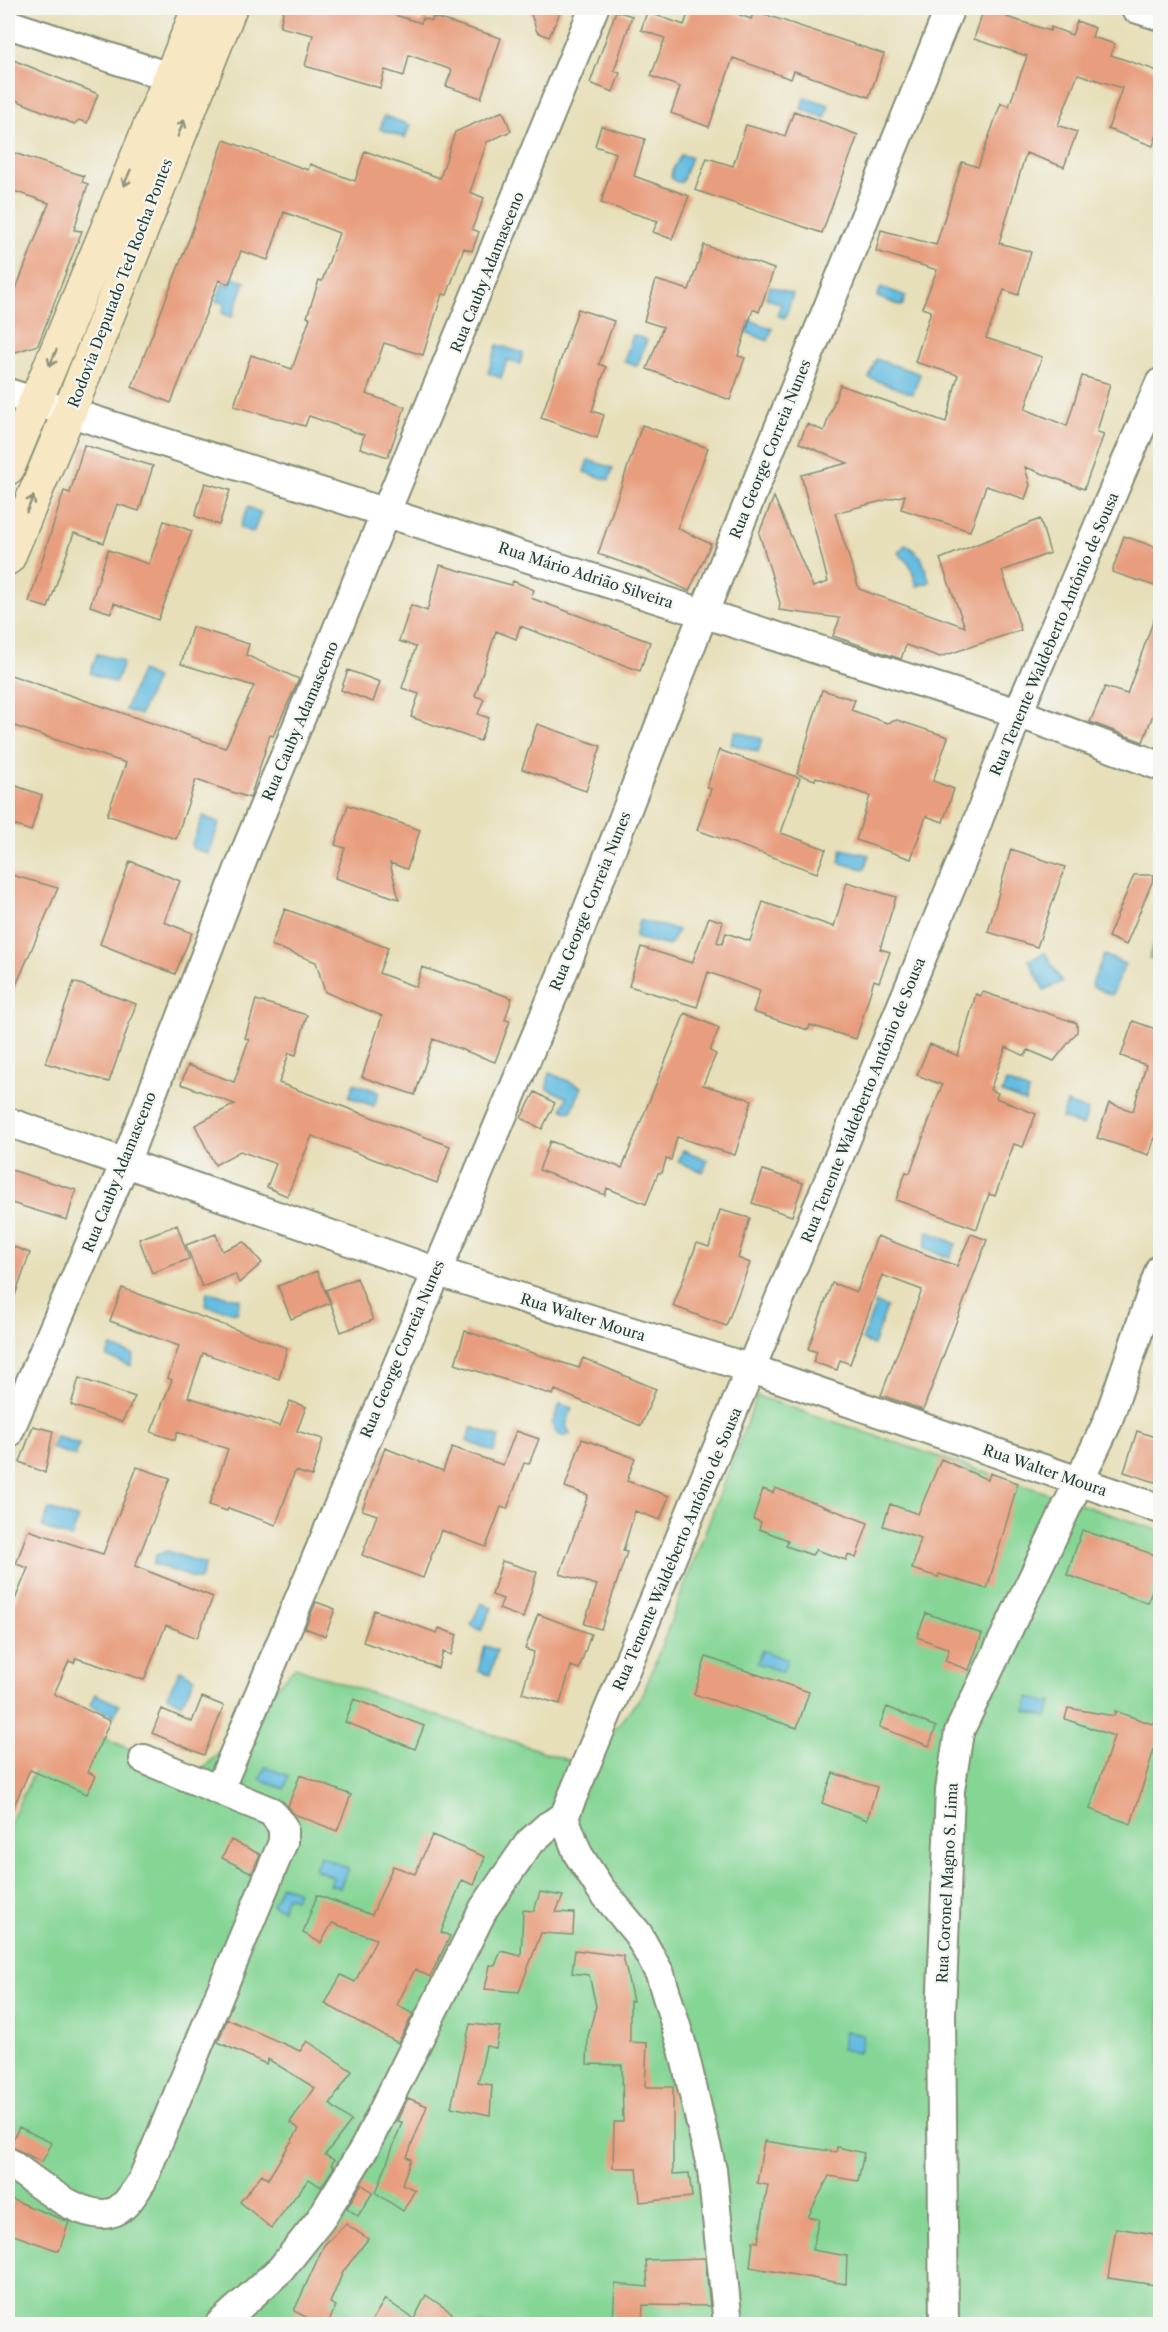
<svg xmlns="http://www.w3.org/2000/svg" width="1168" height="2332" font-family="'Libre Caslon Text',serif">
  <rect width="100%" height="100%" fill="#f6f6f2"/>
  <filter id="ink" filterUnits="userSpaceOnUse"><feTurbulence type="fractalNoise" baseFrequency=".0167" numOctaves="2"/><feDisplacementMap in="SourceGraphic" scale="12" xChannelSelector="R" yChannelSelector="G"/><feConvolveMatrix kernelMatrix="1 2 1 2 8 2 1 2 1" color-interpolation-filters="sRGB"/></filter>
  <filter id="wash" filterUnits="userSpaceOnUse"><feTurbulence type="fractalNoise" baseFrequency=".008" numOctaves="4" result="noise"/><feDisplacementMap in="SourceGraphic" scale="24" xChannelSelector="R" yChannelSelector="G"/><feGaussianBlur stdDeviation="1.35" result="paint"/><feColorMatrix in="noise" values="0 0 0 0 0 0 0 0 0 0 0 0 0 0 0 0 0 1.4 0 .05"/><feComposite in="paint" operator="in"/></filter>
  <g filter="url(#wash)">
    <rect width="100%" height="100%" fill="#e7dfb9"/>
    <path fill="#85d595" stroke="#528964" stroke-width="1.5" d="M1160 928V963L1149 958Z
      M757 1396 1160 1531V2324H8V1827L59 1719 196 1777 295 1667 585 1766 643 1694Z"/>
    <path fill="#64bce1" stroke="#427c8a" stroke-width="1.5" d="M805 97 829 105 825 118 801 109Z
      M384 116 410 125 405 138 380 129Z
      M681 155 691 157 682 182H677L671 178 672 171Z
      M232 278 245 282 232 317 222 313 225 304 216 301 223 283 229 286Z
      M770 286 793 294 785 318 777 315 781 304 766 298Z
      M881 287 906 296 902 306 877 297Z
      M750 320 772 329 768 341 746 332Z
      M633 335 647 340 637 366 624 361Z
      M497 345 523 353 520 364 507 360 501 378 488 373Z
      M876 359 920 374 913 394 869 378Z
      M588 460 613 468 609 480 584 472Z
      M248 507 261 513 253 533 240 527Z
      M906 544 921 557 930 582 917 586 909 563 898 553Z
      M97 654 121 660 123 664 115 683 90 673Z
      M141 671 156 678 140 715 125 710Z
      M735 731 762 739 758 752 731 744Z
      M203 816 219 823 209 854 192 848V844Z
      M842 849 869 855 865 869 839 863Z
      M639 920 678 930 669 946 635 938Z
      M1045 953 1062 982 1044 990 1029 960Z
      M1104 955 1125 964 1112 995 1091 986Z
      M549 1073 582 1087 571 1112 562 1109 567 1097 547 1089Z
      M1006 1082 1029 1091 1025 1102 1002 1093Z
      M354 1083 379 1092 374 1106 349 1097Z
      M1067 1103 1088 1111 1083 1126 1062 1118Z
      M683 1150 708 1160 703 1172 678 1162Z
      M928 1231 956 1244 950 1258 925 1248Z
      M207 1292 240 1299 237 1313 205 1306Z
      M876 1303 887 1307 873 1345 862 1340Z
      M111 1347 134 1355 131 1366 107 1357Z
      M560 1404 572 1408 566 1426 570 1433 565 1437 557 1434 552 1424Z
      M472 1427 499 1437 494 1452 467 1441Z
      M56 1436 79 1444 75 1456 51 1448Z
      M49 1509 78 1519 71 1538 42 1527Z
      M167 1551 205 1564 200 1580 153 1564 156 1555Z
      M481 1603 492 1608 481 1631 471 1625Z
      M485 1646 497 1650 490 1675 478 1671Z
      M762 1650 787 1660 783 1672 757 1663Z
      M180 1670 195 1678 181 1704 167 1696Z
      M95 1694 119 1705 114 1716 90 1705Z
      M1029 1697 1047 1703 1052 1701 1047 1717 1026 1711Z
      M265 1767 289 1776 284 1789 260 1779Z
      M320 1856 348 1868 340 1888 330 1885 333 1877 315 1869Z
      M281 1885 298 1892 295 1899 287 1896 282 1909 272 1905Z
      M845 2031 863 2035 859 2053 841 2049Z"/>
    <g id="blocks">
      <path fill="#e89e7e" d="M284 8H372L421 23 423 18 432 21 433 17 501 38 481 98 446 86 452 70 409 55 404 76 385 70 380 88 305 66 313 35 280 27Z
        M529 8H562L549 37 537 32Z
        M690 8H721L751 19 754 11 884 54 869 97 794 71 791 79 733 58 709 127 671 113 680 87 651 76 665 38 641 30 647 12 684 25Z
        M984 8H1010L1007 17 1050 31 1051 27 1072 35 1077 21 1095 28 1092 37 1115 44 1111 55 1161 72V124L1153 146 1108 129 1122 88 1078 74 1058 125 1077 132 1064 167 1026 153 999 243 1031 252 1018 295 1004 290 986 338 1042 357 1025 409 1067 426 1082 376 1110 384 1097 432 1104 434 1084 489 1025 467 1030 485 1025 499 986 486 970 531 901 509 905 495 835 513 859 589 965 627 940 559 1040 519 1050 553 1002 571 1021 630 940 657 906 645 901 659 833 636 840 618 779 610 780 603 759 533 774 497 813 587 828 582 801 475 848 463 799 443 807 424 824 431 840 385 946 422 958 375 915 362 931 311 922 308 937 270 876 251 881 230 936 245 962 162 978 167 1001 103 1009 106 1027 56 974 39Z
        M616 11 632 16 614 71 620 73 613 92 590 83Z
        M8 58 98 94 87 123 79 120 74 124 8 97Z
        M503 111 511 131 487 142 470 192 484 198 472 229 479 232 472 251 464 248 447 295 442 294 423 355 384 343 366 394 405 407 388 457 360 448 364 435 309 416 305 426 234 406 251 355 292 369 310 318 307 317 319 280 322 281 339 233 284 212 268 260 241 251 229 284 219 280 171 403 132 387 191 234 224 140 308 170 310 164 355 181 365 151 440 178 455 132Z
        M794 111 858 135 822 233 695 190 707 158 733 166 746 125 785 136Z
        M601 126 645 139 634 176 689 196 672 239 653 232 658 221 601 203 616 153 595 146Z
        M8 151 84 176 82 182 88 184 74 230 82 231 38 345 16 352 8 349V292L16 289 49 203 8 189Z
        M704 245 774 269 759 312 753 309 738 356 745 358 730 400 647 369 663 327 644 321 656 280 689 290Z
        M578 309 614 321 599 364 606 367 592 411 604 415 597 438 541 418Z
        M642 425 708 448 677 528 711 544 689 591 647 571 598 554Z
        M84 445 153 466 139 511 117 504 104 543 74 533 48 608 29 602 64 491 70 493Z
        M205 483 230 490 219 525 195 516Z
        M164 521 192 531 158 620 114 603 111 613 90 606 108 550 149 564Z
        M1124 536 1161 549V588L1112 572Z
        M440 565 511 585 513 581 534 590 531 598 650 642 640 671 520 626 516 639 496 631 475 696 484 699 478 714 489 718 480 741 411 717 419 694 402 688 416 647 399 641 411 605 427 611Z
        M1158 608H1161V692L1143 742 1090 722 1105 687 1127 694Z
        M192 627 249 644 246 655 299 679 273 736 270 735 250 798 196 780 176 839 107 815 126 763 8 724V674L225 748 254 686 181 664Z
        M348 670 380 682 373 702 341 690Z
        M822 690 855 700 851 710 887 723 897 720 948 737 933 781 954 789 943 822 926 816 911 859 856 840 870 796 816 777 815 780 797 774Z
        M537 724 601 746 586 791 522 769Z
        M719 750 800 778 781 833 826 849 817 873 697 830 711 789 707 787Z
        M8 783 42 795 31 831 8 823Z
        M348 805 420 830 407 869 390 863 399 899 335 878 345 848 335 845Z
        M1011 849 1065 867 1037 947 988 932Z
        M130 861 180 881 164 922 192 933 175 974 100 944Z
        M8 874 58 888 8 1004Z
        M1134 875H1155L1126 945 1108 937Z
        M847 882 896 897 880 949 890 952 879 982 874 980 856 1039 810 1025 808 1030 753 1012 760 991 708 972 697 1007 629 986 641 947 692 963 709 917 723 922 717 942 722 944 726 933 750 941 763 902 834 927Z
        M285 909 388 948 379 973 416 987 422 967 512 998 505 1020 510 1021 495 1062 433 1039 415 1095 362 1077 382 1016 325 992 316 962 271 945Z
        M74 982 136 1004 109 1082 45 1063Z
        M983 992 1077 1023V1032L1054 1061 1028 1050 1025 1056 1006 1047 990 1090 998 1093 996 1098 1036 1114 1023 1147 1014 1144 995 1196 989 1194 977 1229 896 1200 906 1172 910 1173 942 1085 917 1075 930 1044 958 1056 976 994 981 996Z
        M256 1000 307 1015 296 1055 289 1053 279 1083 450 1146 437 1183 312 1136 287 1196 267 1187 276 1164 240 1151 215 1165 195 1125 235 1104 181 1084 188 1065 234 1082 249 1039 245 1038Z
        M685 1013 719 1028 710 1051 716 1054 703 1085 752 1100 735 1155 677 1137 671 1160 666 1159 662 1173H658L646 1204 607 1188 605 1195 539 1170 550 1141 622 1168Z
        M1133 1021 1161 1031V1119L1149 1155 1097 1138 1109 1103 1133 1111 1146 1065 1121 1056Z
        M535 1092 555 1103 542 1129 521 1118Z
        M8 1169 76 1190 67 1220 8 1202Z
        M763 1170 803 1183 792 1216 752 1203Z
        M720 1210 750 1218 738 1258 750 1263 726 1326 673 1306 697 1243 709 1247Z
        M177 1225 189 1259 152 1273 139 1239Z
        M216 1234 222 1251 244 1242 262 1263 239 1283 235 1274 202 1287 186 1245Z
        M971 1234 987 1240 923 1410 881 1395 922 1290 882 1275 850 1364 840 1360 837 1370 813 1362 817 1352 808 1349 832 1283 857 1292 877 1236 957 1266Z
        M8 1245 30 1253 10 1310 8 1309Z
        M317 1271 330 1303 291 1319 278 1286Z
        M357 1278 373 1320 341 1332 326 1290Z
        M122 1288 287 1348 279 1379 203 1353 188 1397 280 1426 290 1401 306 1407 297 1431 323 1439 312 1476 295 1471 276 1525 228 1508 227 1511 209 1505 228 1449 177 1432 175 1440 151 1432 172 1380 168 1378 179 1346 110 1321Z
        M465 1331 579 1368 583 1358 656 1389 641 1426 555 1390 553 1395 455 1364Z
        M79 1378 135 1397 122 1422 71 1405Z
        M33 1426 53 1431 45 1473 20 1462Z
        M516 1431 539 1439 529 1464 524 1463 507 1509 501 1507 486 1547 441 1530 423 1578 362 1555 377 1515 362 1510 385 1448 443 1471 452 1447 503 1465Z
        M1137 1431 1161 1439V1484L1124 1472Z
        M582 1439 635 1458 627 1481 669 1496 660 1520 635 1511 623 1551 627 1552 601 1629 584 1624 597 1585 560 1574 588 1495 565 1487Z
        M941 1459 988 1480 990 1473 1018 1483 987 1589 939 1574 938 1577 912 1569 921 1538 883 1526 890 1504 918 1514Z
        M137 1467 170 1478 135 1566 213 1597 197 1638 166 1625 144 1680 76 1658 74 1663 69 1661 54 1694 110 1721 88 1772 96 1776 87 1794 30 1770 8 1819V1617L28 1568 16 1564 28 1530 103 1554Z
        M775 1488 868 1523 856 1558 848 1555 846 1560 816 1550 812 1555 786 1546 788 1540 759 1529 761 1522 753 1519 763 1489 773 1493Z
        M1082 1530 1161 1557V1587L1154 1585 1148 1603 1067 1575Z
        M502 1561 537 1572 523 1618 499 1609 503 1599 492 1595Z
        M316 1602 335 1609 325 1636 305 1628Z
        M374 1610 437 1633 439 1628 457 1635 451 1655 443 1652 438 1668 363 1642Z
        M926 1613 982 1634 969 1670 945 1661 949 1649 917 1637Z
        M538 1614 591 1634 579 1669 571 1666 560 1704 522 1693 534 1652 525 1649Z
        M706 1657 809 1692 797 1728 694 1694Z
        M202 1697 224 1706 204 1755 152 1733 162 1709 192 1722Z
        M354 1699 424 1726 415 1749 345 1722Z
        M887 1707 936 1727 929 1746 879 1727Z
        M1068 1708 1114 1716 1115 1711 1161 1727 1131 1824 1090 1809 1114 1736 1065 1719Z
        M833 1773 877 1787 867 1820 822 1803Z
        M300 1775 351 1795 337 1831 294 1814 288 1806Z
        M432 1835 485 1857 474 1885 462 1880 441 1932 450 1936 430 1977 415 1969 397 2005 413 2014 398 2043 325 2004 341 1975 355 1982 376 1939 332 1923 321 1943 303 1933 317 1895 372 1915 393 1866 415 1874Z
        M231 1840 260 1854 252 1873 222 1858Z
        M540 1892 563 1896 556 1912 574 1913 573 1935 541 1933 519 1992 485 1989 490 1965 495 1966 501 1951 521 1956 523 1910 534 1911Z
        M575 1950 623 1956 633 2001H630V2042L647 2043 645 2087H673V2174L689 2173 692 2197 640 2202 637 2168H613L614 2122H623L622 2065 587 2064 588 2036 596 2006 589 1975 572 1973Z
        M227 2019 300 2051 307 2041 352 2071 330 2104 351 2121 325 2155 334 2160 331 2165 334 2167 321 2187 309 2179 271 2228 240 2202 262 2174 268 2179 299 2129 290 2122 315 2088 268 2059 266 2064 218 2042Z
        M470 2024 500 2027 496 2048 486 2046 478 2083 492 2085 490 2115 451 2107Z
        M408 2098 427 2106 407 2157 411 2159 402 2184 415 2190 403 2211 376 2193 402 2122 397 2121Z
        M19 2127 52 2143 42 2162 10 2146Z
        M764 2141 836 2152 837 2147 864 2153 858 2181 829 2176 808 2217 819 2219 812 2250 847 2256 846 2284 750 2267 753 2241 758 2242 768 2185 757 2183Z
        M361 2184 373 2192 358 2216 347 2208Z
        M8 2198 69 2222 59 2251 8 2233Z
        M346 2224 368 2239 343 2272 330 2303 336 2306 327 2325H321L294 2311 324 2245Z
        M1116 2228 1161 2235 1155 2285 1108 2278Z
        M705 2258 710 2306 643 2305 642 2325 613 2322 615 2284 648 2287 646 2260Z
        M426 2295 452 2313 445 2325H369L385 2299 414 2319Z"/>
    </g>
  </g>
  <g filter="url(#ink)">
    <use href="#blocks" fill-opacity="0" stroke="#838e76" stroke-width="1.5"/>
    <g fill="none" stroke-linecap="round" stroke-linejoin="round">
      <defs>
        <path id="minor" d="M1135 8 1160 16
          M8 24 169 77
          M8 393 1018 713 1160 766
          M8 1122 435 1271 752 1369 1160 1509
          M8 1434 125 1163 249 843 594 8
          M219 1790 570 955 704 612 950 8
          M564 1817 971 839 1018 713 1160 383
          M564 1817 578 1854 600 1888 638 1934 660 1974 683 2049 712 2170 728 2324
          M8 2162C33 2179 87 2228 118 2210 129 2203 135 2191 142 2181L283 1842V1827L272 1812 144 1759
          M220 2324 281 2269 320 2220 365 2147 484 1908 529 1843 548 1826 564 1817
          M944 2324 941 2015 950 1790 959 1732 1107 1423 1160 1269"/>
        <path id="secondary" d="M8 468 199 8
          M8 558 70 410 230 8"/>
      </defs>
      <use href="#minor" stroke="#838e76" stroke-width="32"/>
      <use href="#secondary" stroke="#838e76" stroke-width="36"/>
      <use href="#minor" stroke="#fff" stroke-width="28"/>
      <use href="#secondary" stroke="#f8e7c3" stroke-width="33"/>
    </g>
    <defs><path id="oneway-shaft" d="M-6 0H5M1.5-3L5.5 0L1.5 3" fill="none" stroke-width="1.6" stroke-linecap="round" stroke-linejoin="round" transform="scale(1.5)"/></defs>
    <g stroke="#8c927c">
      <use href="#oneway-shaft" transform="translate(181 128) rotate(-69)"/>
      <use href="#oneway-shaft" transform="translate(127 178) rotate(113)"/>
      <use href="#oneway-shaft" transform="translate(53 358) rotate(113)"/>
      <use href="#oneway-shaft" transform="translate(30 504) rotate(-67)"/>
    </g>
  </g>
  <g text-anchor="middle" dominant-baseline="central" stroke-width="4.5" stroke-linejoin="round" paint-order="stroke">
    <g font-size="15" fill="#1f3d34" stroke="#f6f6f2">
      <text transform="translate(487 272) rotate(-68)">Rua Cauby Adamasceno</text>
      <text transform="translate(120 283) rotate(-69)">Rodovia Deputado Ted Rocha Pontes</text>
      <text transform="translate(770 449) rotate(-68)">Rua George Correia Nunes</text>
      <text transform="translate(586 575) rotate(18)">Rua Mário Adrião Silveira</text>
      <text transform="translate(1054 634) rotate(-67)">Rua Tenente Waldeberto Antônio de Sousa</text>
      <text transform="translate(300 721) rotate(-67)">Rua Cauby Adamasceno</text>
      <text transform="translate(590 901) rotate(-68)">Rua George Correia Nunes</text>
      <text transform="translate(863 1100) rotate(-68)">Rua Tenente Waldeberto Antônio de Sousa</text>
      <text transform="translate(119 1172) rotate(-68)">Rua Cauby Adamasceno</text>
      <text transform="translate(583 1317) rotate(17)">Rua Walter Moura</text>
      <text transform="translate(402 1349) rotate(-67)">Rua George Correia Nunes</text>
      <text transform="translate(1045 1470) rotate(19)">Rua Walter Moura</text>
      <text transform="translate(677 1549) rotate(-67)">Rua Tenente Waldeberto Antônio de Sousa</text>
      <text transform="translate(947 1883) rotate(-87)">Rua Coronel Magno S. Lima</text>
    </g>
  </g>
  <rect width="1168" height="2332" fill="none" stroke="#f6f6f2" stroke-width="30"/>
</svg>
